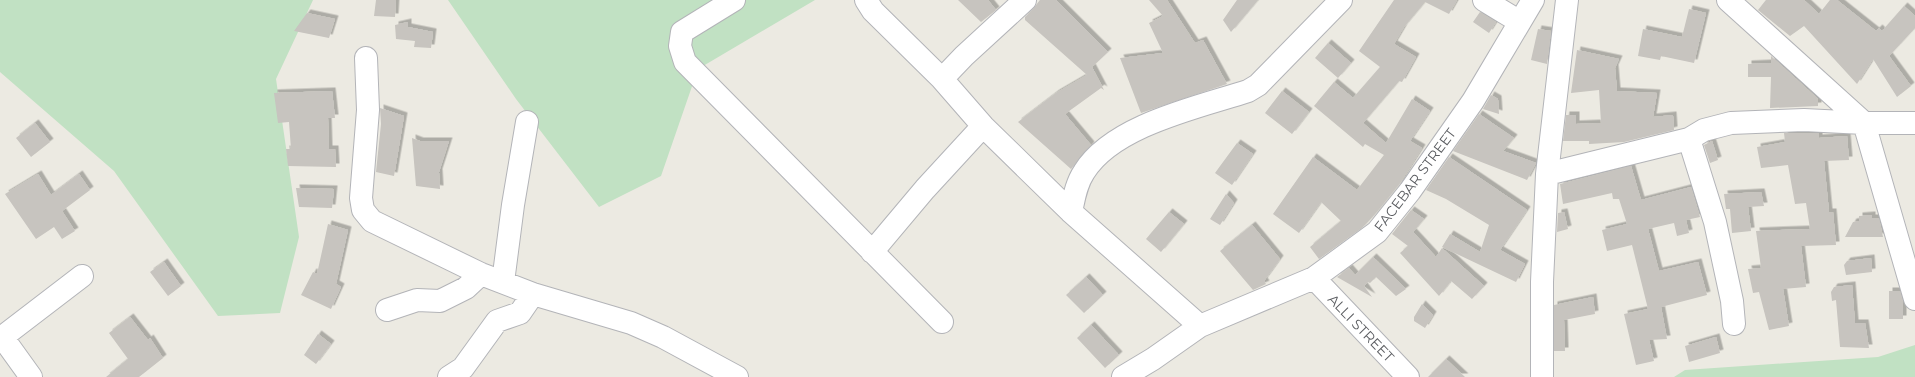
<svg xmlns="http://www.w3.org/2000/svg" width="1915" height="377" font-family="Montserrat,sans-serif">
  <defs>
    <filter id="shadow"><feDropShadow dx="3.5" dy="-3.5" stdDeviation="0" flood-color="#0004"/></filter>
  </defs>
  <rect width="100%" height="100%" fill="#eceae2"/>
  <path fill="#c1e1c3" d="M0 0H313L276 79 299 237 280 313 218 316 114 171 0 72Z
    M448 0H815L698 69 661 176 599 207 516 99Z
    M1915 345V377H1674L1685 370 1878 357Z"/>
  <path fill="#c7c4bf" filter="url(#shadow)" d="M376 0H396L395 17 374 16Z
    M958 0H988L996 10 981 22Z
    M1040 0H1056L1108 52 1092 67 1104 90 1101 88 1065 114 1091 145 1071 169 1018 122 1056 93 1087 75 1025 20V17L1033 9Z
    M1149 0H1167L1195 43 1203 40 1227 84 1141 113 1120 58 1163 53 1149 23 1163 16Z
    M1237 0H1258L1231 32 1223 20Z
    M1394 0H1457L1449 14 1425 2 1404 27 1394 44 1416 57 1402 82 1399 81 1363 123 1386 143 1412 99 1430 111 1410 141 1422 148 1400 183 1375 214 1362 228 1319 259 1310 247 1341 221 1321 202 1299 233 1273 214 1313 157 1357 190 1384 155 1365 144 1363 147 1314 106 1334 82 1353 98 1380 67 1359 51Z
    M1766 0H1804L1819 14 1830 0H1837L1876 31 1879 28 1882 31 1904 6 1915 16V28L1889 56 1911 86 1897 97 1873 59 1857 84 1804 26 1790 36 1758 10Z
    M1689 9 1706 13 1694 63 1661 56 1660 60 1638 56 1643 29 1682 37Z
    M1480 12 1496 22 1489 33 1473 22Z
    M307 13 335 19 329 38 294 31Z
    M408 22V27L433 32 431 48 414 47 415 41 396 39 395 25Z
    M1538 29 1551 31 1547 64 1531 60Z
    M1328 43 1351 63 1338 78 1315 58Z
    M1577 50 1619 59 1615 68 1617 91 1657 93 1653 117 1673 115 1674 130 1624 142 1589 144V141H1563L1566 115H1576V124L1601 123 1599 90 1571 93Z
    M1771 56 1818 99V106L1770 108 1771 77H1748V64L1771 63Z
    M332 91 335 118H328L329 149H335L336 167 288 166 286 149H291L289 122 278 123 274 93Z
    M1282 91 1309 112 1292 134 1265 113Z
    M1491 95 1498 99 1499 114 1483 109Z
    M380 108 404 116 394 176 376 172 381 124Z
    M1479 114 1514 138 1503 151 1536 163 1527 180 1453 151Z
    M35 123 50 142 31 157 16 138Z
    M1784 133H1819V138L1847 136 1849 160 1824 161 1829 212H1833L1836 245 1801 246 1806 287 1783 289 1789 326 1769 330 1759 292 1753 293 1748 269 1761 268 1756 231 1810 229 1806 203 1795 204 1788 165 1761 168 1757 147 1785 142Z
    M412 138 420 141H449L439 172 440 189 416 186Z
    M1712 141 1718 160 1710 163 1704 145Z
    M1237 143 1253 154 1232 185 1215 173Z
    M1449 157 1527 210 1500 250 1525 264 1516 282 1442 247 1450 234 1480 252 1489 225 1446 199 1426 190Z
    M1631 166 1641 200 1691 187 1700 217 1686 220 1689 233 1677 236 1674 223 1648 229 1659 271 1698 262 1707 295 1661 307 1667 339 1649 340 1654 361 1636 365 1624 314 1648 309 1632 245 1607 251 1602 230 1627 224 1619 199H1613L1612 193 1563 204 1560 184Z
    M38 174 51 195 79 174 90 190 62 211 75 231 62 239 54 227 36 239 5 194Z
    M296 188 334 189 332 208 299 207Z
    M1761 192 1764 206 1748 207 1751 231 1732 233 1730 209H1726L1724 194Z
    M1226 194 1234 203 1220 225 1210 219Z
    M1411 210 1424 219 1413 232 1436 257 1442 248 1484 286 1472 299 1451 281 1439 296 1400 253 1408 246 1392 234Z
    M1169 212 1184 224 1161 252 1146 239Z
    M1564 212 1568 229 1557 232 1558 213Z
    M1872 215V218H1879L1883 237H1845L1853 222 1859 221V216Z
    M328 224 348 230 336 284 341 287 331 309 301 295 313 272 317 274Z
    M1252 225 1280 259 1264 281 1266 284 1253 290 1220 251Z
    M1373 257 1406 289 1396 296 1376 277 1370 283 1368 282 1364 286 1372 297 1337 277 1349 268 1355 275Z
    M1871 258 1872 272 1846 275 1844 265 1847 261Z
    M164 262 181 286 168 296 150 272Z
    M1086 277 1103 295 1084 313 1066 295Z
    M1852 285 1855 323H1865L1869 348 1840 347 1836 300 1832 301 1831 292 1834 287Z
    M1889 291H1900L1903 302V319H1889Z
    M1593 297 1595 314 1564 320 1565 351H1554V305Z
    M1422 304 1433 315 1425 328 1414 321V317Z
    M130 317 148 340 150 338 163 358 139 377H106L128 359 109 333Z
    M1091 325 1119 355 1105 368 1077 338Z
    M318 334 331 344 316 364 304 355Z
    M1716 337 1720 353 1689 362 1685 346Z
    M1446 359 1465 377H1428Z"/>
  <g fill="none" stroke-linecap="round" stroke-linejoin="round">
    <defs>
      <path id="minor" d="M734 0 682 32 680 46 685 62 942 322
        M866 0 873 11 942 79 983 126 1071 212 1200 326
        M1484 0 1520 22
        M1728 0 1864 123H1915
        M366 58 368 110 361 198 363 210 372 221 481 274 533 294 631 323 663 337 737 377
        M942 79 964 56 1025 0
        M1689 139 1715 222 1732 301 1734 324
        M1547 174 1689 139 1704 130 1731 123 1804 120 1864 123 1915 299
        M1071 212C1074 198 1076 184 1084 172 1113 125 1199 107 1248 91L1258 85 1341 0
        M872 252 925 189 983 126
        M1314 278 1408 377
        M503 282 513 205 527 122
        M387 310 417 300 440 301 466 288 481 274
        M0 337 8 345 31 377
        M1 338 82 276
        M449 377 463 368 497 321 520 313 533 294
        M1123 377 1153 359 1200 326 1314 278 1377 232 1410 191 1473 101 1533 0
        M1542 377V282L1547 174 1567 0"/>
    </defs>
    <use href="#minor" stroke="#b3b4b8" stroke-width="24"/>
    <use href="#minor" stroke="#fff" stroke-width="22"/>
  </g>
  <g text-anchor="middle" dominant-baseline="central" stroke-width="4" stroke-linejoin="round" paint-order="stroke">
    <g font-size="14" fill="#5b5d61" stroke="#fff">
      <text transform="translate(1415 180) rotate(-53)">FACEBAR STREET</text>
      <text transform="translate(1361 328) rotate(46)">ALLI STREET</text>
    </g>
  </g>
</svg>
